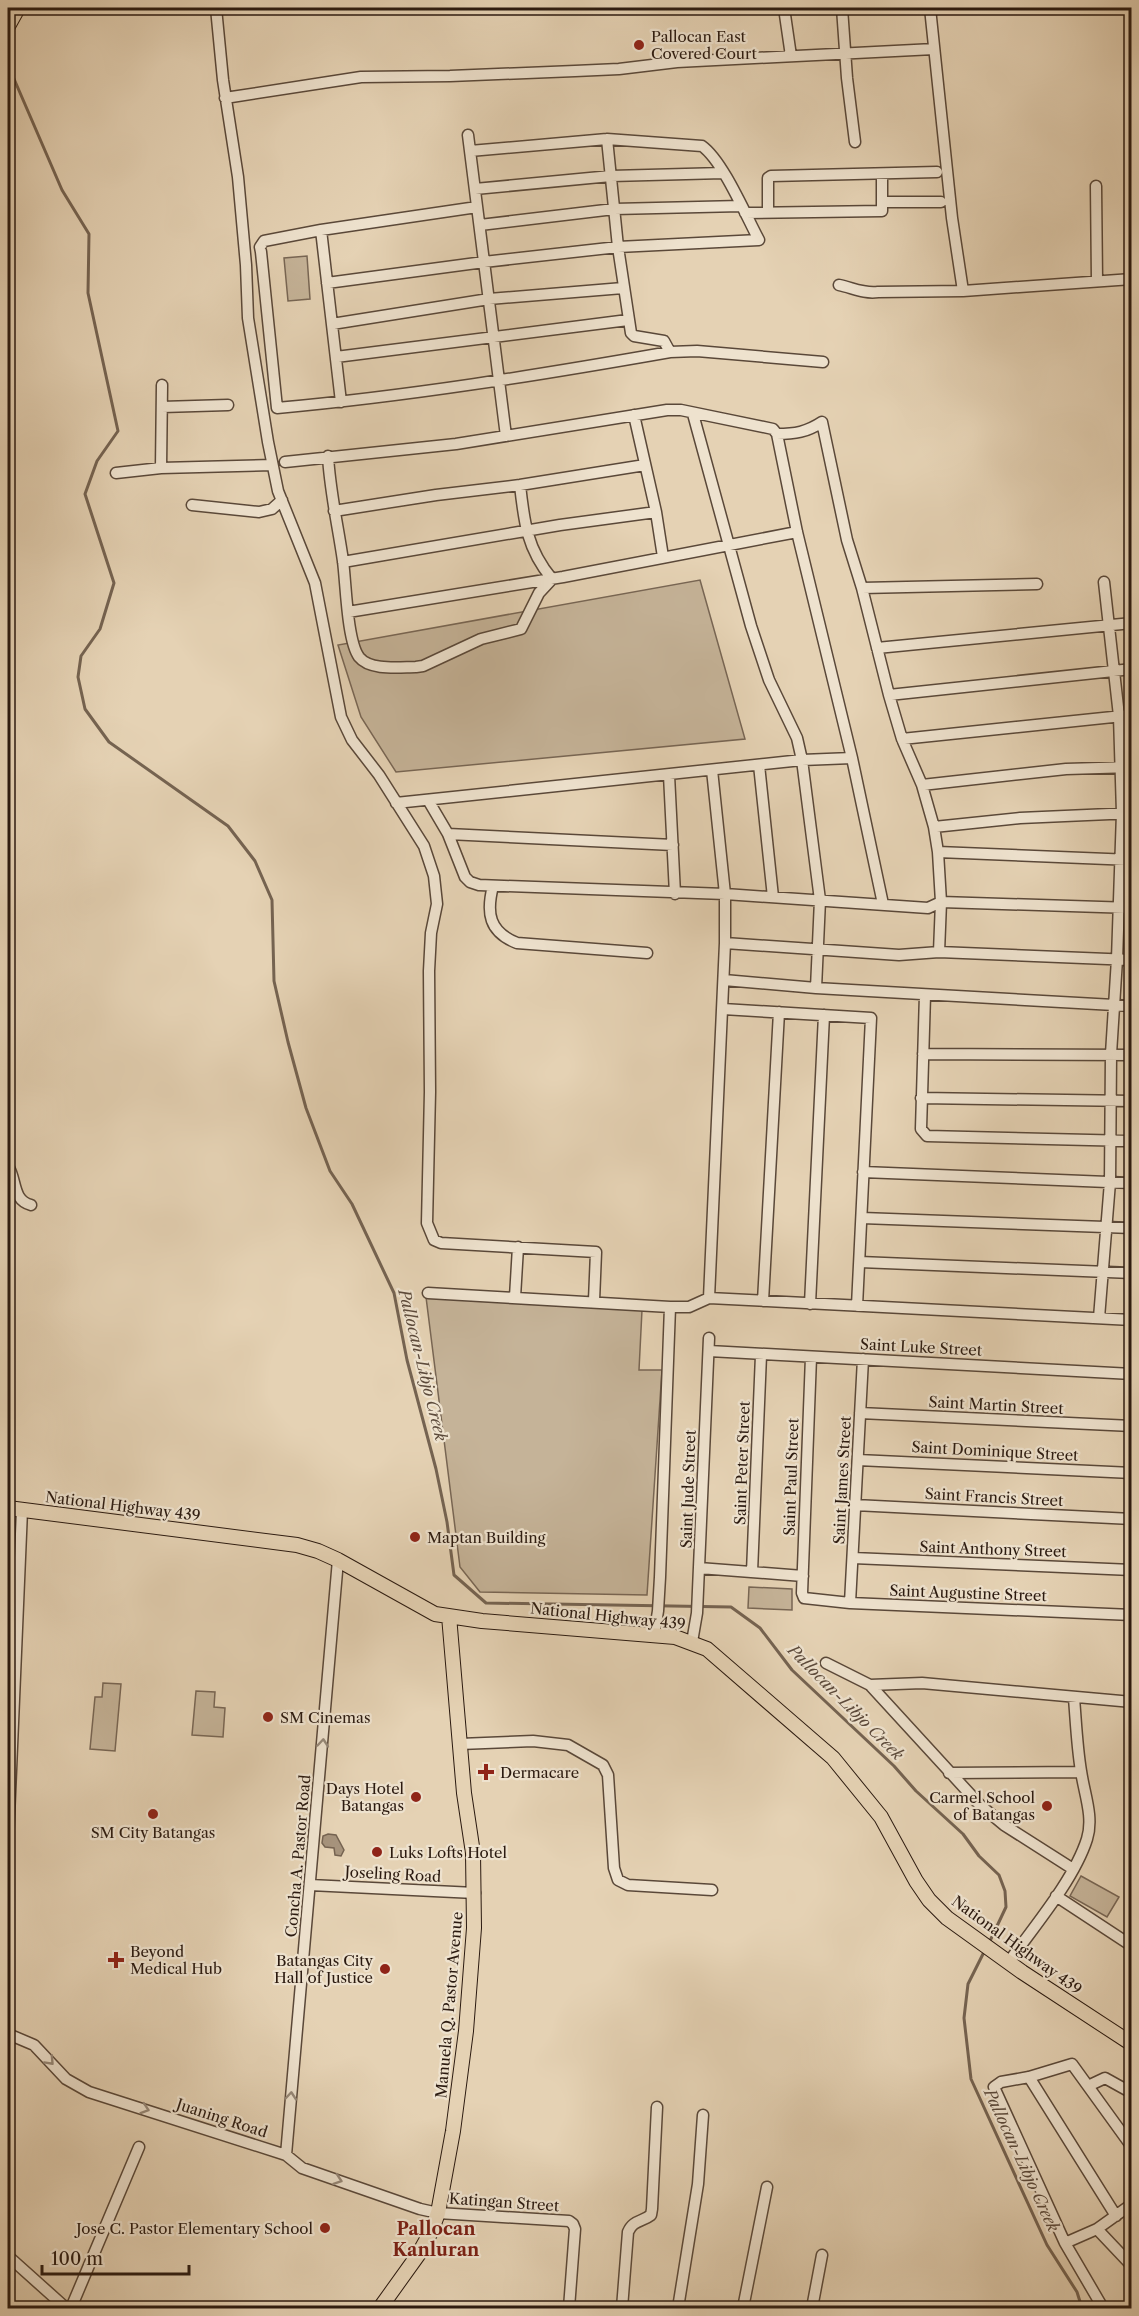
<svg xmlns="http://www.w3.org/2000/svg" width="1139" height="2316" font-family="'Libre Caslon Text',serif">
  <rect width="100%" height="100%" fill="#e5d2b4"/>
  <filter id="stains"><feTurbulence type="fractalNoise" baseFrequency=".00333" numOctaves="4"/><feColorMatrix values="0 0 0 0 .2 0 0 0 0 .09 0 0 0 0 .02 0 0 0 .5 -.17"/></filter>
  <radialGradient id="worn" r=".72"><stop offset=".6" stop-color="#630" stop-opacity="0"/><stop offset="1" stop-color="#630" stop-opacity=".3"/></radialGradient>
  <path fill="#c5b398" stroke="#786654" stroke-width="1.5" d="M307 256 310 299 288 301 284 258Z
    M700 580 745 739 396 772 361 717 338 645Z
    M426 1297 642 1310 639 1370H662L647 1595 480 1592 460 1567Z
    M749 1587 792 1589V1610L748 1608Z
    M103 1683 121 1684 115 1751 90 1749 95 1697H102Z
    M196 1691 215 1692 214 1707 225 1708 223 1737 192 1735Z
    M1081 1876 1119 1897 1107 1917 1070 1896Z"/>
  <path fill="#a6937c" stroke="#756351" stroke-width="1.5" d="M328 1834 336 1835 344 1850 341 1856 335 1855 334 1848 325 1847 322 1843 323 1836Z"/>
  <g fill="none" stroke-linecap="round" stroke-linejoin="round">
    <path stroke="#756351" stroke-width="3" d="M8 65 62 190 89 234 88 293 118 431 97 461 85 494 114 583 100 629 81 656 78 677 85 709 109 742 228 826 255 861 272 900 274 981 288 1042 306 1108 330 1171 352 1204 394 1293 407 1360 436 1469 447 1522 454 1575 486 1603 731 1607 760 1628 792 1670 894 1766 916 1791 963 1834 979 1856 999 1875 1005 1891 1006 1907 989 1943
      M984 1952 968 1984 964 2018 971 2079 1047 2245 1077 2292 1082 2308"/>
    <defs>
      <path id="minor" d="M216 8 223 80 238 177 246 265 248 318 268 442 278 491 315 583 341 717 352 740 379 775 424 846 434 876 437 904 431 933 429 971 430 1092 427 1223 434 1240 441 1243 596 1252 594 1301
        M784 8 791 56
        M842 8 847 78 855 142
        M930 8 952 218 963 291
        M225 98 361 77 450 76 575 71 619 69 677 62 934 49
        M468 135 506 436
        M607 139 618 247 631 333 634 336 664 341 670 352
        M1096 186 1097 281
        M475 189 611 176 723 173
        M882 202H941
        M477 207 321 230 264 241 260 247 261 252 277 408C409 396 539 375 670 352L697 351 823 362
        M768 212V178L771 176 937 172
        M745 213 882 211V174
        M480 225 614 209 741 206
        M321 230 341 402
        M327 283 484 262 618 247 759 240C746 216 723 161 702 146L607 139 470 151
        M839 285C853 288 864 294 878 292L963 291 1132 279
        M332 324 489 299 623 288
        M336 357 628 320
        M162 407 228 405
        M693 414 751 626 769 680 797 738 802 760 820 900 816 988
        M634 415 656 512 663 557
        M777 434C795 434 807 432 822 422L847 540 862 588 889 695 902 739 922 785 934 827 938 852 941 902 939 952
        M328 456C330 492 338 526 343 561 346 583 347 641 359 657 370 671 400 667 416 667L423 666 481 639 521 629 539 593 552 579C527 549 524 522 520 485
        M285 462 456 444 667 410H681L773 429 777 434 797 532 852 758 883 904
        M161 468 162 385
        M116 473 161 468 272 465
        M192 505 259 512 272 509 282 500
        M334 511 436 495 520 485 645 465
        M343 562 560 525 656 512
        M862 588 1037 584
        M348 612 563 577 797 532
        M877 648 1132 623
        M889 695 1132 669
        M902 739 1132 715
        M759 765 773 897
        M669 775 675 894
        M922 785 1066 769 1132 767
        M428 800 448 834 465 877 470 882 479 885 725 894 928 908 941 902 1132 908
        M396 803 802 760 852 758
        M934 827 1020 818 1132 813
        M448 834 673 845
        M938 852 1132 860
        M493 886C486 913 489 932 517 943L647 953
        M725 943 899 955 939 952 1132 960
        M724 980 816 988 1132 1006
        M925 995 921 1129 927 1136 1132 1141
        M723 1009 871 1018 857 1306
        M923 1054 1132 1055
        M921 1098 1132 1101
        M8 1166C17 1180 12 1200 31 1205
        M863 1172 1132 1183
        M862 1218 1132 1228
        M860 1262 1132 1273
        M428 1293 670 1307H689L709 1298 1132 1320
        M515 1297 518 1247
        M709 1298 725 943V894L712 770
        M763 1301 779 1012
        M810 1304 824 1015
        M1099 1318 1110 1182 1111 1054 1117 959 1122 813 1119 716 1104 582
        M709 1351 1132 1374
        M811 1357 802 1593 804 1598 850 1603 1132 1615
        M860 1413 1132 1426
        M858 1460 1132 1473
        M855 1505 1132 1519
        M853 1558 1132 1570
        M699 1568 803 1576
        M752 1572 761 1355
        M850 1603 863 1359
        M654 1635 658 1611 660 1577 670 1307
        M692 1642 697 1613 709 1338
        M826 1663 870 1685 980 1805 1004 1825 1073 1869
        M870 1685 922 1683 1132 1702
        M460 1744 533 1741 568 1745 603 1765 608 1775 614 1868 618 1880 628 1885 712 1890
        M949 1773 1081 1772
        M8 1841 22 1510
        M310 1885 475 1893
        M1056 1896 1132 1946
        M1008 1963C1033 1928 1074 1880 1087 1839 1094 1817 1084 1793 1081 1771 1077 1747 1076 1722 1074 1698
        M8 2034 34 2045 66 2079 89 2092 286 2155 302 2168 420 2209 438 2213 569 2221 573 2224 575 2229 569 2308
        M1029 2077 1116 2216
        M1088 2086 1105 2078 1132 2093
        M286 2155 338 1560
        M1097 2229 1132 2266
        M1065 2243 1097 2229 1132 2204
        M8 2256 66 2308
        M71 2308 139 2147
        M622 2308 628 2232C633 2220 642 2222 651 2215L652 2209 657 2107
        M678 2308 698 2184 703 2115
        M743 2308 767 2187
        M812 2308 822 2255
        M1103 2308 1065 2243 994 2087 1001 2082 1029 2077 1072 2064 1132 2147"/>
      <path id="major" d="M8 26 18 8
        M8 1508 297 1545 318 1551 338 1560 435 1614 482 1621 675 1637 707 1649 833 1758 881 1817 916 1881 929 1900 947 1918 1022 1972 1132 2044
        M380 2308 418 2255 431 2232 438 2213 453 2131 466 2031 474 1928 473 1853 464 1793 449 1616"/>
    </defs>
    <use href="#minor" stroke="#5a4839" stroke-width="13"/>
    <use href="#major" stroke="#2b1a10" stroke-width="16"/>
    <use href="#minor" stroke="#eee2ce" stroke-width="10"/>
    <use href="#major" stroke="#e5d2b4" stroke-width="14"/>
  </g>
  <defs><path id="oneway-chevron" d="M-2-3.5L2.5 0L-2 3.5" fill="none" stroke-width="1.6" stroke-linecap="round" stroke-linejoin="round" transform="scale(1.5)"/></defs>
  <g stroke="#968878">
    <use href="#oneway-chevron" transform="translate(323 1743) rotate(-85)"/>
    <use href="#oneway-chevron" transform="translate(50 2061) rotate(47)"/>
    <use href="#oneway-chevron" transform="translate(291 2096) rotate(-85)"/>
    <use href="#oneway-chevron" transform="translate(145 2109) rotate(18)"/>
    <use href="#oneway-chevron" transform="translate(338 2180) rotate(19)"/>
  </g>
  <g fill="#8f2418" stroke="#eee2ce" stroke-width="2">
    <circle cx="639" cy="45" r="6"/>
    <circle cx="415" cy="1537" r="6"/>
    <circle cx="268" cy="1717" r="6"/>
    <path d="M483 1763h6v6h6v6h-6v6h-6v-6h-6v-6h6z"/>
    <circle cx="416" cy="1797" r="6"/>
    <circle cx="1047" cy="1806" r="6"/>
    <circle cx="153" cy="1814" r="6"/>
    <circle cx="377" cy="1852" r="6"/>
    <path d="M113 1951h6v6h6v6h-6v6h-6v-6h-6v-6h6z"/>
    <circle cx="385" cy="1969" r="6"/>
    <circle cx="325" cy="2228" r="6"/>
  </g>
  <g text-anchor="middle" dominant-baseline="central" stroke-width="4.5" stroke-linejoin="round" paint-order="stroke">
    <g font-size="15" fill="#2b1a10" stroke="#eee2ce" text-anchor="start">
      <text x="651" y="36">Pallocan East<tspan x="651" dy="17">Covered Court</tspan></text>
      <text x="427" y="1537">Maptan Building</text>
      <text x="280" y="1717">SM Cinemas</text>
      <text x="500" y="1772">Dermacare</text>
      <text x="404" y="1788" text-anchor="end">Days Hotel<tspan x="404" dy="17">Batangas</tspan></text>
      <text x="1035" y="1797" text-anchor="end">Carmel School<tspan x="1035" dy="17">of Batangas</tspan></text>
      <text x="153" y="1832" text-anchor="middle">SM City Batangas</text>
      <text x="389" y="1852">Luks Lofts Hotel</text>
      <text x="130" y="1951">Beyond<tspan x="130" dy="17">Medical Hub</tspan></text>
      <text x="373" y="1960" text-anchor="end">Batangas City<tspan x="373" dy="17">Hall of Justice</tspan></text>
      <text x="313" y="2228" text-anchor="end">Jose C. Pastor Elementary School</text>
    </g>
    <g font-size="15" fill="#2b1a10" stroke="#eee2ce">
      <text transform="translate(921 1347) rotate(3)">Saint Luke Street</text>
      <text transform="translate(996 1405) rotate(3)">Saint Martin Street</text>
      <text transform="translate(995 1451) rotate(3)">Saint Dominique Street</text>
      <text transform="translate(742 1463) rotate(-88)">Saint Peter Street</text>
      <text transform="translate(791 1477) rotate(-88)">Saint Paul Street</text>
      <text transform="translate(842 1480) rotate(-87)">Saint James Street</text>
      <text transform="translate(688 1489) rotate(-88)">Saint Jude Street</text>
      <text transform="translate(994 1497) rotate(3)">Saint Francis Street</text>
      <text transform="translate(123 1506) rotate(7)">National Highway 439</text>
      <text transform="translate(993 1549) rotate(2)">Saint Anthony Street</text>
      <text transform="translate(968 1593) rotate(2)">Saint Augustine Street</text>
      <text transform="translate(608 1616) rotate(6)">National Highway 439</text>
      <text transform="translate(298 1856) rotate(-85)">Concha A. Pastor Road</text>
      <text transform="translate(393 1874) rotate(3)">Joseling Road</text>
      <text transform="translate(1017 1945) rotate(36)">National Highway 439</text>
      <text transform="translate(449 2005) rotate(-85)">Manuela Q. Pastor Avenue</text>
      <text transform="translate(222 2118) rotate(18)">Juaning Road</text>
      <text transform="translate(504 2202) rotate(4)">Katingan Street</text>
    </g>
    <g font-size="16" font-style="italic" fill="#5c4a3b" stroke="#eee2ce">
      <text transform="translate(423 1365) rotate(76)">Pallocan-Libjo Creek</text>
      <text transform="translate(846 1702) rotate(45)">Pallocan-Libjo Creek</text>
      <text transform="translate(1022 2160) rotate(65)">Pallocan-Libjo Creek</text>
    </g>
    <g font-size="18" font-weight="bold" fill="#7a1f14" stroke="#eee2ce">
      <text x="436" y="2229">Pallocan<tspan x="436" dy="21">Kanluran</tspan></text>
    </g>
  </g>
  <rect width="1139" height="2316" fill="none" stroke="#e5d2b4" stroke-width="30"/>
  <rect x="9" y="9" width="1121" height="2298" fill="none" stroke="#2b1a10" stroke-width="3"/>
  <rect x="15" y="15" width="1109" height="2286" fill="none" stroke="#2b1a10" stroke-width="1.5"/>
  <path d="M42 2265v9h147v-9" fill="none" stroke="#2b1a10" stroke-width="3"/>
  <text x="51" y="2265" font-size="18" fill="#2b1a10" stroke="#eee2ce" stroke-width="4.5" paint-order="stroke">100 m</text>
  <rect width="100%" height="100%" filter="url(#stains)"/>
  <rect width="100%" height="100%" fill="url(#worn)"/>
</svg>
